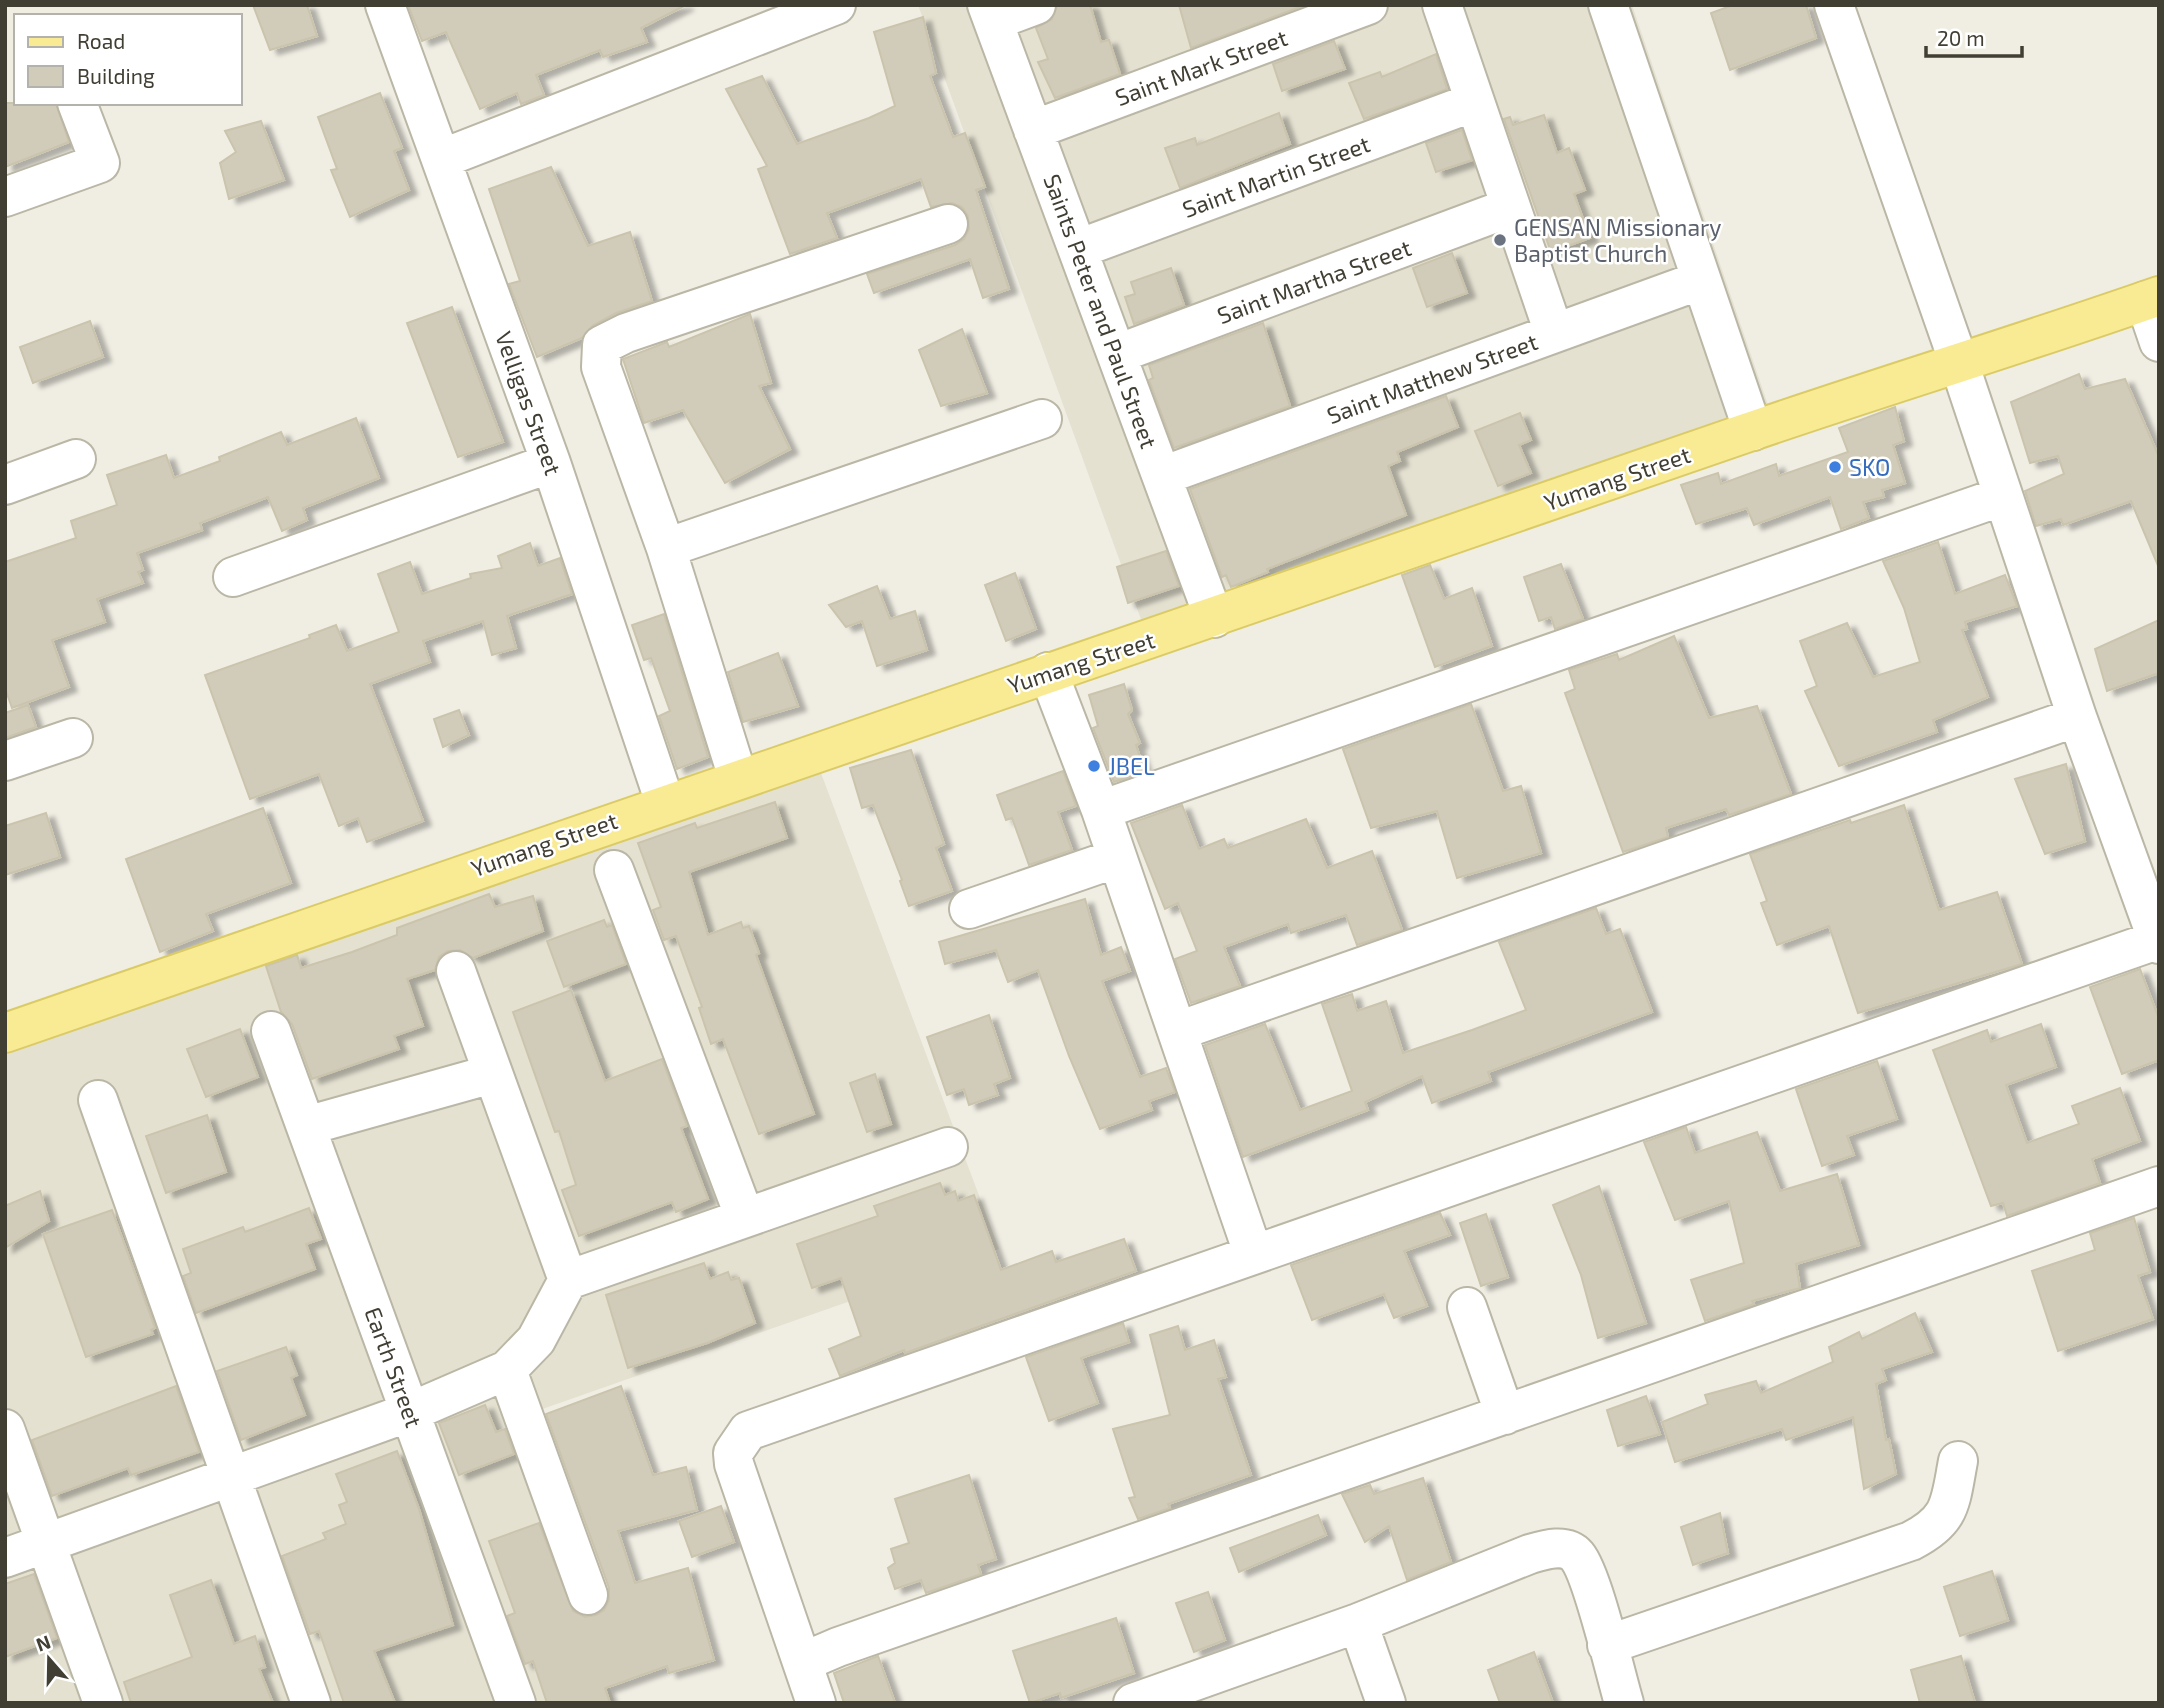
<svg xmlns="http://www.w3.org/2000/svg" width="2164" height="1708" font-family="'Exo 2',sans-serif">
  <defs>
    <filter id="shadow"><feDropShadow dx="8" dy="4.5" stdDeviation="2" flood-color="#0004"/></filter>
  </defs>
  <rect width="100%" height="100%" fill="#f0eee3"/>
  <path fill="#e4e1d1" d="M918 5H1632L1768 405 1143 625Z
    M821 773 999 1249 514 1419 615 1703H5V1052L350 932Z"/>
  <path fill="#d1cbb9" stroke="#cbc4ad" stroke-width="2" filter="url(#shadow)" d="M253 5H307L317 36 270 50Z
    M408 5H686L641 28 647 42 603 57 600 50 536 75 544 95 521 104 517 93 480 109 446 32 422 41Z
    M1057 5H1090L1101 42 1109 40 1120 74 1055 98 1038 62 1048 59 1036 28 1052 19Z
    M1179 5H1305L1191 48Z
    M1733 5H1806L1816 38 1730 70 1711 13Z
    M923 17 936 73 930 76 953 137 965 133 985 187 976 190 1009 289 983 298 970 259 874 293 867 274 955 245 964 239 969 229 968 216 962 207 952 203 931 207 921 179 827 213 837 238 790 254 758 169 767 166 726 89 762 76 797 144 869 118 895 106 874 32Z
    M1334 41 1345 69 1282 91 1273 64Z
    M1436 54 1447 89 1364 119 1349 83 1380 72 1382 77Z
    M380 93 402 148 394 151 409 190 350 217 331 170 337 169 318 117Z
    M5 103H56L69 142 5 167Z
    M1279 113 1290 144 1180 188 1165 148 1195 138 1197 145Z
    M1544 115 1557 153 1569 148 1585 190 1574 194 1590 238 1551 252 1504 119 1510 117 1513 125Z
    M261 121 284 180 229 199 220 163 236 152 225 131Z
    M1462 130 1472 160 1436 172 1426 143Z
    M551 167 588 246 630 232 652 301 616 313 592 326 582 338 537 357 509 284 520 281 489 189Z
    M1452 253 1467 293 1427 307 1413 268Z
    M1171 268 1184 305 1134 324 1125 297 1135 294 1131 282Z
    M452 307 503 442 458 457 407 323Z
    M750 314 771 383 759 386 790 449 725 483 683 410 644 423 623 359 667 342 669 347Z
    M90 321 103 357 33 383 20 347Z
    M1263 323 1290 406 1174 448 1149 380 1153 378 1149 365Z
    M962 329 987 393 941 406 919 350Z
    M2079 374 2085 389 2125 379 2159 457V568L2131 501 2063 525 2061 519 2036 526 2025 491 2064 474 2058 456 2030 463 2011 402Z
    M1446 396 1458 427 1397 452 1400 461 1388 466 1406 515 1267 569 1268 572 1231 587 1226 575 1222 577 1190 489Z
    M1895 407 1904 441 1893 445 1905 483 1882 490 1884 497 1863 502 1869 518 1841 529 1830 497 1754 525 1747 508 1696 524 1681 485 1718 473 1721 484 1776 464 1779 476 1848 452 1839 428Z
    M1520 413 1531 440 1519 445 1531 473 1498 486 1475 431Z
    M356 418 379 478 303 508 307 520 282 531 268 497 200 523 202 530 137 553 143 570 138 572 143 583 97 599 105 622 52 640 69 687 12 708 5 688V562L76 538 71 521 117 505 107 475 166 455 174 478 220 461 219 457 281 432 287 445Z
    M1938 542 1955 594 2005 575 2017 606 1965 622 1967 629 1962 630 1988 697 1933 720 1937 732 1839 766 1805 691 1817 686 1800 641 1847 623 1873 677 1920 662 1904 608 1883 561Z
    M530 543 538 566 560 558 572 594 507 616 516 648 492 655 483 621 423 641 430 662 370 684 423 821 367 842 358 818 339 826 319 774 250 799 205 675 310 638 309 635 336 625 347 651 399 632 378 574 410 562 422 594 471 578 470 574 502 568 498 556Z
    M1166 551 1179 586 1128 603 1117 567Z
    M1561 564 1583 619 1555 629 1551 617 1539 621 1524 577Z
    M1430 565 1444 599 1472 588 1492 646 1435 667 1402 575Z
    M1015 573 1036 629 1006 641 985 585Z
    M877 586 890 619 915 611 927 650 877 666 862 621 846 627 829 605Z
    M664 614 708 757 677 769 659 716 670 711 651 658 644 660 632 625Z
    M2159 620V673L2107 691 2095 649Z
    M1674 636 1709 718 1757 706 1791 794 1729 815 1726 809 1666 828 1668 837 1623 852 1565 693 1575 689 1569 670 1617 654 1619 660Z
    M778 653 798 706 743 722 728 672Z
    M1124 684 1132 710 1128 714 1140 743 1136 745 1145 772 1114 782 1093 728 1098 726 1089 695Z
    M1471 704 1503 791 1521 786 1541 853 1457 878 1437 811 1371 828 1343 749Z
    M28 705 36 727 5 738V713Z
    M459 710 469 735 443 747 434 719Z
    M911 750 944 844 936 848 952 891 909 906 900 881 902 880 873 805 862 808 850 768Z
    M2066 764 2085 841 2045 854 2015 779Z
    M1063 771 1076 806 1058 812 1072 850 1029 865 1012 818 1006 820 997 795Z
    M775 802 787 838 689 872 708 935 741 922 743 928 749 926 759 953 756 955 814 1114 759 1134 723 1039 711 1044 699 1008 702 1007 676 936 664 940 653 910 661 907 638 843 695 823 697 828Z
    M1182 805 1199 849 1224 839 1228 848 1306 819 1327 868 1372 851 1402 930 1357 945 1346 915 1291 933 1288 924 1224 947 1240 986 1191 1003 1175 959 1197 951 1178 903 1165 909 1131 823Z
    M1904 805 1939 910 1997 892 2022 964 1858 1013 1829 926 1777 945 1761 903 1767 901 1750 854 1850 820 1851 823Z
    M263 808 291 883 206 914 213 931 160 952 126 859Z
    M46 813 60 857 5 875V826Z
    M489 894 495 907 533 896 543 931 473 958 460 950 448 951 439 957 435 970 407 979 423 1026 394 1036 399 1049 312 1079 292 1024 281 1012 266 966 297 955 301 968 352 952 397 935V928Z
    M1085 899 1101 955 1121 947 1130 971 1102 981 1140 1077 1166 1068 1175 1092 1149 1101 1152 1110 1100 1129 1069 1056 1038 970 1008 982 996 950 945 964 939 942Z
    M1596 908 1606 934 1620 929 1652 1012 1488 1072 1491 1081 1432 1103 1422 1076 1365 1102 1368 1110 1243 1157 1205 1045 1265 1024 1300 1110 1352 1091 1322 1004 1352 994 1357 1011 1386 1001 1403 1053 1472 1030 1526 1010 1499 942Z
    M604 920 607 927 612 925 626 964 564 987 547 941Z
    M2140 969 2159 1019V1060L2122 1074 2090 987Z
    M571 990 605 1081 662 1059 687 1126 681 1128 708 1199 676 1212 672 1202 579 1236 562 1190 576 1185 559 1131 555 1132 513 1012Z
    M989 1015 1010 1078 994 1084 998 1095 969 1105 964 1089 947 1095 927 1037Z
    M2041 1024 2056 1067 2006 1085 2027 1143 2079 1124 2072 1106 2120 1088 2140 1141 2092 1159 2100 1183 2007 1216 2003 1203 1991 1206 1933 1050 1987 1030 1991 1042Z
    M240 1029 258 1077 206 1097 187 1049Z
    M1877 1061 1897 1119 1847 1136 1854 1155 1822 1166 1796 1089Z
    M875 1074 891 1124 867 1132 850 1083Z
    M207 1115 226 1172 166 1193 146 1136Z
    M1686 1127 1695 1153 1757 1132 1780 1191 1837 1174 1859 1245 1796 1264 1800 1288 1752 1301 1754 1304 1705 1321 1691 1280 1744 1263 1729 1201 1675 1220 1644 1142Z
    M940 1183 945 1195 955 1191 958 1201 974 1195 1001 1270 1052 1251 1056 1262 1124 1239 1136 1271 905 1353 904 1350 840 1376 829 1349 861 1336 841 1278 812 1288 797 1244 878 1216 874 1206Z
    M1599 1186 1646 1323 1598 1338 1581 1275 1553 1205Z
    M40 1191 49 1221 5 1248V1206Z
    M309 1208 321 1239 306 1244 315 1269 196 1313 183 1276 191 1273 183 1249 243 1227 245 1232Z
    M112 1210 155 1328 151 1330 153 1334 86 1357 43 1234Z
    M1440 1213 1450 1235 1404 1251 1427 1306 1394 1318 1384 1294 1312 1320 1291 1265Z
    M1486 1214 1508 1277 1481 1286 1460 1223Z
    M2134 1218 2150 1272 2138 1276 2153 1319 2058 1351 2032 1271 2095 1250 2090 1233Z
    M704 1263 710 1279 728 1272 731 1280 739 1278 755 1323 707 1343 628 1368 606 1295Z
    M1915 1313 1932 1352 1882 1369 1886 1380 1876 1384 1886 1440 1889 1439 1896 1474 1864 1489 1853 1417 1786 1440 1782 1429 1675 1462 1662 1422 1708 1404 1705 1395 1756 1381 1761 1393 1833 1362 1829 1347 1859 1332 1862 1339Z
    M1123 1323 1129 1342 1081 1358 1098 1403 1049 1421 1026 1357Z
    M1178 1326 1185 1350 1214 1340 1226 1377 1218 1379 1251 1475 1168 1504 1170 1508 1138 1519 1129 1498 1135 1497 1113 1429 1170 1415 1150 1335Z
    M286 1347 297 1375 291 1378 305 1415 241 1440 217 1371Z
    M176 1386 199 1452 131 1475 128 1468 52 1496 32 1440Z
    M621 1386 653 1475 686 1467 697 1510 618 1531 635 1583 688 1568 714 1660 669 1673 667 1666 605 1688 610 1703H547L533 1661 525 1664 507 1616 515 1613 489 1541 539 1523 573 1611 585 1617 596 1615 604 1610 609 1600V1588L546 1414Z
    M1646 1396 1660 1434 1618 1446 1607 1410Z
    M485 1405 496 1432 505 1429 514 1454 459 1475 439 1423Z
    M397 1451 419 1509 453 1625 374 1651 395 1703H344L319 1631 310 1634 282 1556 326 1539 323 1533 346 1524 339 1505 347 1502 336 1474Z
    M969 1475 996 1559 978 1565 981 1574 926 1593 921 1580 895 1589 888 1568 895 1563 891 1549 909 1543 895 1499Z
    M1423 1478 1451 1562 1407 1580 1389 1526 1365 1542 1342 1494 1370 1485 1374 1494Z
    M721 1506 734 1542 692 1557 679 1521Z
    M1720 1513 1728 1553 1693 1565 1681 1527Z
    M1318 1515 1326 1535 1239 1572 1230 1548Z
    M1992 1571 2008 1620 1960 1636 1944 1587Z
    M34 1574 57 1638 5 1657V1584Z
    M211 1580 234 1644 255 1636 265 1667 259 1669 273 1703H131L124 1682 192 1657 170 1595Z
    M1208 1592 1225 1640 1194 1652 1176 1603Z
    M1116 1618 1134 1673 1061 1698 1060 1693 1030 1703 1013 1651Z
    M1534 1652 1553 1703H1500L1488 1670Z
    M878 1656 895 1703H844L834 1673Z
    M1961 1656 1975 1703H1920L1911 1670Z"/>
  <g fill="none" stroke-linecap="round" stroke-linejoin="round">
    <defs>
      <path id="minor" d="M385 5 551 463 665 803
        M987 5 1214 618
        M1442 5 1554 333
        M1608 5 1753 431
        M1834 5 1959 363 2077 717 2159 944
        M993 21 1036 5
        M1033 130 1368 5
        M441 159 836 5
        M5 197 100 163 77 103
        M1078 249 1474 102
        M2145 301 2159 342
        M1117 354 1511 207
        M1162 476 1701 280
        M5 485 76 459
        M666 548 1042 419
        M233 577 551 463
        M1048 672 1101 810 1253 1253
        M5 761 73 738
        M738 778 666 548 601 367 602 345 626 333 948 224
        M1101 810 2003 496
        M614 870 745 1218
        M969 909 1117 858
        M456 971 568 1280
        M271 1031 516 1703
        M1178 1031 2077 717
        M98 1100 311 1703
        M306 1126 492 1074
        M1467 1307 1505 1415
        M507 1370 588 1595
        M5 1429 103 1703
        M5 1558 410 1412 507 1370 536 1340 568 1280 948 1147
        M1358 1623 1386 1703
        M1607 1645 1911 1541C1952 1520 1950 1503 1958 1461
        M803 1662 838 1647 2159 1186
        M816 1703 734 1464 733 1453 748 1431 2157 940
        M1133 1703 1358 1623 1530 1554C1544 1550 1566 1543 1577 1556 1593 1575 1615 1673 1624 1703"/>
      <path id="major" d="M5 1033C585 831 1166 633 1746 433 1883 386 2022 344 2159 296"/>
    </defs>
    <use href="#minor" stroke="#bbb7a6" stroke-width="42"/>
    <use href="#major" stroke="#dbcb66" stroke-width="42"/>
    <use href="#minor" stroke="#fff" stroke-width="38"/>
    <use href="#major" stroke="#f8eb94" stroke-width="38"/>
  </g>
  <circle fill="#6b7280" stroke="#fff" stroke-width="2.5" cx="1500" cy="240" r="7"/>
  <g fill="#3f7fe0" stroke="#fff" stroke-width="2.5">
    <circle cx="1835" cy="467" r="7"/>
    <circle cx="1094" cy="766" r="7"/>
  </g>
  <g text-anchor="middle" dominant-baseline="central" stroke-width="5" stroke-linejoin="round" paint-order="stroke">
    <g font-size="23" fill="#413e33" stroke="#fff">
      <text transform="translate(1201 67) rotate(-20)">Saint Mark Street</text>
      <text transform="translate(1276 176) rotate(-20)">Saint Martin Street</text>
      <text transform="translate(1314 281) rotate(-20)">Saint Martha Street</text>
      <text transform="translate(1101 311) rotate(70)">Saints Peter and Paul Street</text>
      <text transform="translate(1432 378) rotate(-20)">Saint Matthew Street</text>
      <text transform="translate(529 403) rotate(70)">Velligas Street</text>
      <text transform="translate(1617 478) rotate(-19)">Yumang Street</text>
      <text transform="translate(1081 662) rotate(-18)">Yumang Street</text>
      <text transform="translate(544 844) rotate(-19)">Yumang Street</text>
      <text transform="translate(394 1367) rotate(70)">Earth Street</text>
    </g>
    <g font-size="23" fill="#5b616d" stroke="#fff" text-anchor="start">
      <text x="1514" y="227">GENSAN Missionary<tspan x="1514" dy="26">Baptist Church</tspan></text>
    </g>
    <g font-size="23" fill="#366cbe" stroke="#fff" text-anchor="start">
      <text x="1849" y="467">SKO</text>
      <text x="1108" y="766">JBEL</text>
    </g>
  </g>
  <rect width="2164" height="1708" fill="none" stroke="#413e33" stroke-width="14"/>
  <rect x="14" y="14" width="228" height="91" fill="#ffffff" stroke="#b3b2ad" stroke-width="2"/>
  <rect x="28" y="37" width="35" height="10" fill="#f8eb94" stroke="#b3b2ad" stroke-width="2"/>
  <text x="77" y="49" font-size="21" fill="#413e33">Road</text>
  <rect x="28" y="66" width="35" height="21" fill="#d1cbb9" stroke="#b3b2ad" stroke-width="2"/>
  <text x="77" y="84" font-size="21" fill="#413e33">Building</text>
  <g transform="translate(49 1659) rotate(340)" stroke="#ffffff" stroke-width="5" paint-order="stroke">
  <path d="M0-5L12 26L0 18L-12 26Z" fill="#413e33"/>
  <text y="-10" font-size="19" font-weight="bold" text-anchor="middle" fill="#413e33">N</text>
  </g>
  <path d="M1926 46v10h96v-10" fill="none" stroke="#413e33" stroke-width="3.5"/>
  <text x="1937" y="46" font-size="21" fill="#413e33" stroke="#ffffff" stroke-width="5" paint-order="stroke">20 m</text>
</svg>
